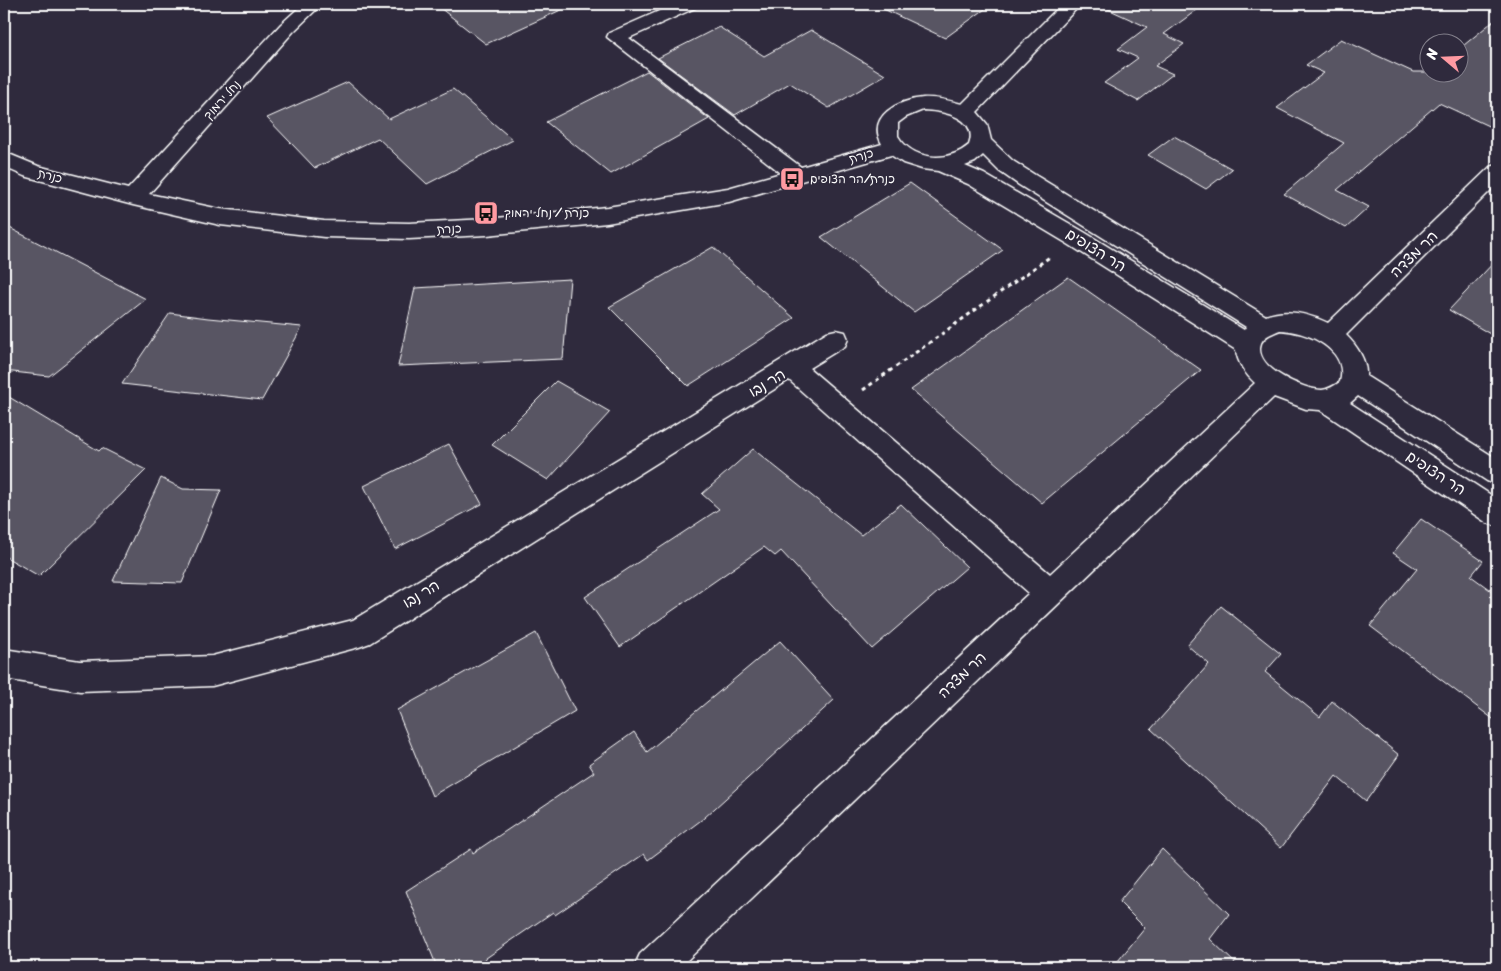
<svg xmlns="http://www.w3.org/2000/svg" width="1501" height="971" font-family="Sriracha,'Playpen Sans Hebrew',sans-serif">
  <rect width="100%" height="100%" fill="#2f2a3d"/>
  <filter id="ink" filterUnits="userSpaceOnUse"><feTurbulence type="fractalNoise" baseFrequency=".02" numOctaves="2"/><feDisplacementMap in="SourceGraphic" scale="10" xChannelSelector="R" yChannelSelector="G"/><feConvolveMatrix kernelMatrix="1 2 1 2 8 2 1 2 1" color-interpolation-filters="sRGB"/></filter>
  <g filter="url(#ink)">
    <path fill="#595564" stroke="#fff" d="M435 4H574L486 44Z
      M873 4H992L945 38Z
      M1097 4H1205L1164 34 1184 44 1155 66 1173 74 1138 101 1104 83 1138 58 1118 49 1147 27Z
      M1497 18V130L1439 103 1337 190 1369 207 1346 228 1284 194 1344 143 1277 108 1324 73 1306 65 1341 39 1413 72H1458V50Z
      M719 27 764 56 811 30 885 75 829 108 790 83 735 115 658 58Z
      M647 71 709 119 611 174 546 122Z
      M348 82 389 119 453 89 513 140 427 184 378 138 315 168 267 118Z
      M1174 136 1232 169 1206 189 1148 155Z
      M910 183 1003 250 914 312 821 237Z
      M4 225 146 299 49 376 4 371Z
      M713 247 794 318 688 386 609 307Z
      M1497 259V338L1449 310Z
      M1068 277 1201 370 1042 503 911 390Z
      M570 279 563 359 398 366 415 288Z
      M170 313 208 318 302 327 262 400 122 384Z
      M556 381 610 412 548 480 492 445Z
      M4 394 99 451 102 448 146 470 39 576 4 556Z
      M449 444 482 504 395 549 364 486Z
      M753 449 861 535 901 504 967 567 872 649 781 551 775 556 764 547 620 647 585 597 719 509 702 494Z
      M161 478 183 489 221 490 182 583 113 581Z
      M1421 519 1483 561 1471 576 1497 595V722L1370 626 1417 569 1393 553Z
      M1221 606 1281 654 1265 672 1320 717 1332 701 1399 755 1366 801 1336 776 1281 848 1151 729 1209 664 1187 645Z
      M536 633 575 711 432 796 397 710Z
      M780 641 834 700 704 818 648 860 644 854 555 915 553 912 473 967H437L406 891 471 849 473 853 594 772 589 764 634 732 647 752Z
      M1162 849 1229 914 1210 939 1239 967H1113L1145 928 1119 902Z"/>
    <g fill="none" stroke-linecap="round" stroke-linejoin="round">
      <defs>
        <path id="minor" d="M303 4H322L293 32 149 194 220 209 324 221 409 223 487 219 607 207 728 188 781 173 607 37 609 33 675 4H698L695 8 629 38 801 167 882 144C866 116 899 100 923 98 936 97 950 101 962 104L1062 4H1081L977 112 987 124 991 140 1013 161 1035 175 1266 316C1286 308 1309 314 1328 323L1490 167 1497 165V184L1346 335C1357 346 1367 360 1366 376L1497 459V485L1487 481 1358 396 1350 403 1497 499V526L1487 523 1320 410 1306 409 1274 397 680 967H634L640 954 1029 593 789 380 370 643 359 647 212 686 80 691 4 679V649L80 661 212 656 353 620 827 332 836 330 845 332 848 339 845 346 809 368 1050 574 1255 383C1246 375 1237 362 1236 350L1068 244 968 184 938 171 922 169 903 163 891 155 729 202 607 223 487 235 409 239 324 237 220 225 133 205 24 176 4 167V152L38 166 128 189 281 24ZM923 110C943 111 979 117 969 145 948 163 913 161 898 136V123L906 117ZM983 155 999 171 1019 185 1246 327 1244 330 1084 232 984 174 965 166 975 162ZM1280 330C1307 331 1349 349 1340 382 1334 386 1329 389 1322 390 1304 390 1252 368 1261 343 1264 336 1273 333 1280 330Z"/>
      </defs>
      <use href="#minor" stroke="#fff" stroke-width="3"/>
      <path stroke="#fff" stroke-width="3" stroke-dasharray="4 4" stroke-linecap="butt" d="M863 390 1051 256"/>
      <use href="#minor" fill="#2f2a3d" fill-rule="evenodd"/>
    </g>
  </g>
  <defs>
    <symbol id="bus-square" viewBox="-11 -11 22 22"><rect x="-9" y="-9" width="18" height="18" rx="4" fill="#ff9aa2" stroke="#2f2a3d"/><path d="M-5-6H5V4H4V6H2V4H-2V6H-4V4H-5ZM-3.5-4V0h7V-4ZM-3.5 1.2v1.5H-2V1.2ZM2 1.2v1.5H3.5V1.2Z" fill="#111"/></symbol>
  </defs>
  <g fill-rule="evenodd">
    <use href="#bus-square" x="778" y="165" width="28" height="28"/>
    <use href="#bus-square" x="472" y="199" width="28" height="28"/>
  </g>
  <g text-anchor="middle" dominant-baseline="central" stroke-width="4" stroke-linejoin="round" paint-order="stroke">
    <g font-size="12" fill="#fff" stroke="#2f2a3d">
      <text transform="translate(222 100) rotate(-48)">נחל ירמוך</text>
      <text transform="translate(861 156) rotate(-16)">כנרת</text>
      <text transform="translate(50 176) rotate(15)">כנרת</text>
      <text transform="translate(449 229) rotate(-2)">כנרת</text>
    </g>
    <g font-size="12" fill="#fff" stroke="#2f2a3d" text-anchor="start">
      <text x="810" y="179">כנרת/הר הצופים</text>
      <text x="504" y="213">כנרת / נחל ירמוך</text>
    </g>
    <g font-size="15" fill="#fff" stroke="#2f2a3d">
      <text transform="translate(1096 250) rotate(32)">הר הצופים</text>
      <text transform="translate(1414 254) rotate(-44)">הר מצדה</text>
      <text transform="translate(767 383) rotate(-31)">הר נבו</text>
      <text transform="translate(1436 473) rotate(33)">הר הצופים</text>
      <text transform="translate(421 594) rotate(-31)">הר נבו</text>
      <text transform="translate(962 675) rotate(-43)">הר מצדה</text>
    </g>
  </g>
  <rect width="1501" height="971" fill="none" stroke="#2f2a3d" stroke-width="20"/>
  <rect x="10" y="10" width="1481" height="951" fill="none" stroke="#fff" stroke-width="2" filter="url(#ink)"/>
  <g transform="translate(1444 58) rotate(289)"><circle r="24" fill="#2f2a3d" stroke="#827f8b"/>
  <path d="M0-4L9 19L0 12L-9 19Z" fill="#ff9aa2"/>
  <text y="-8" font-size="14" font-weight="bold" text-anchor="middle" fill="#ffffff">N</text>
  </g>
</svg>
